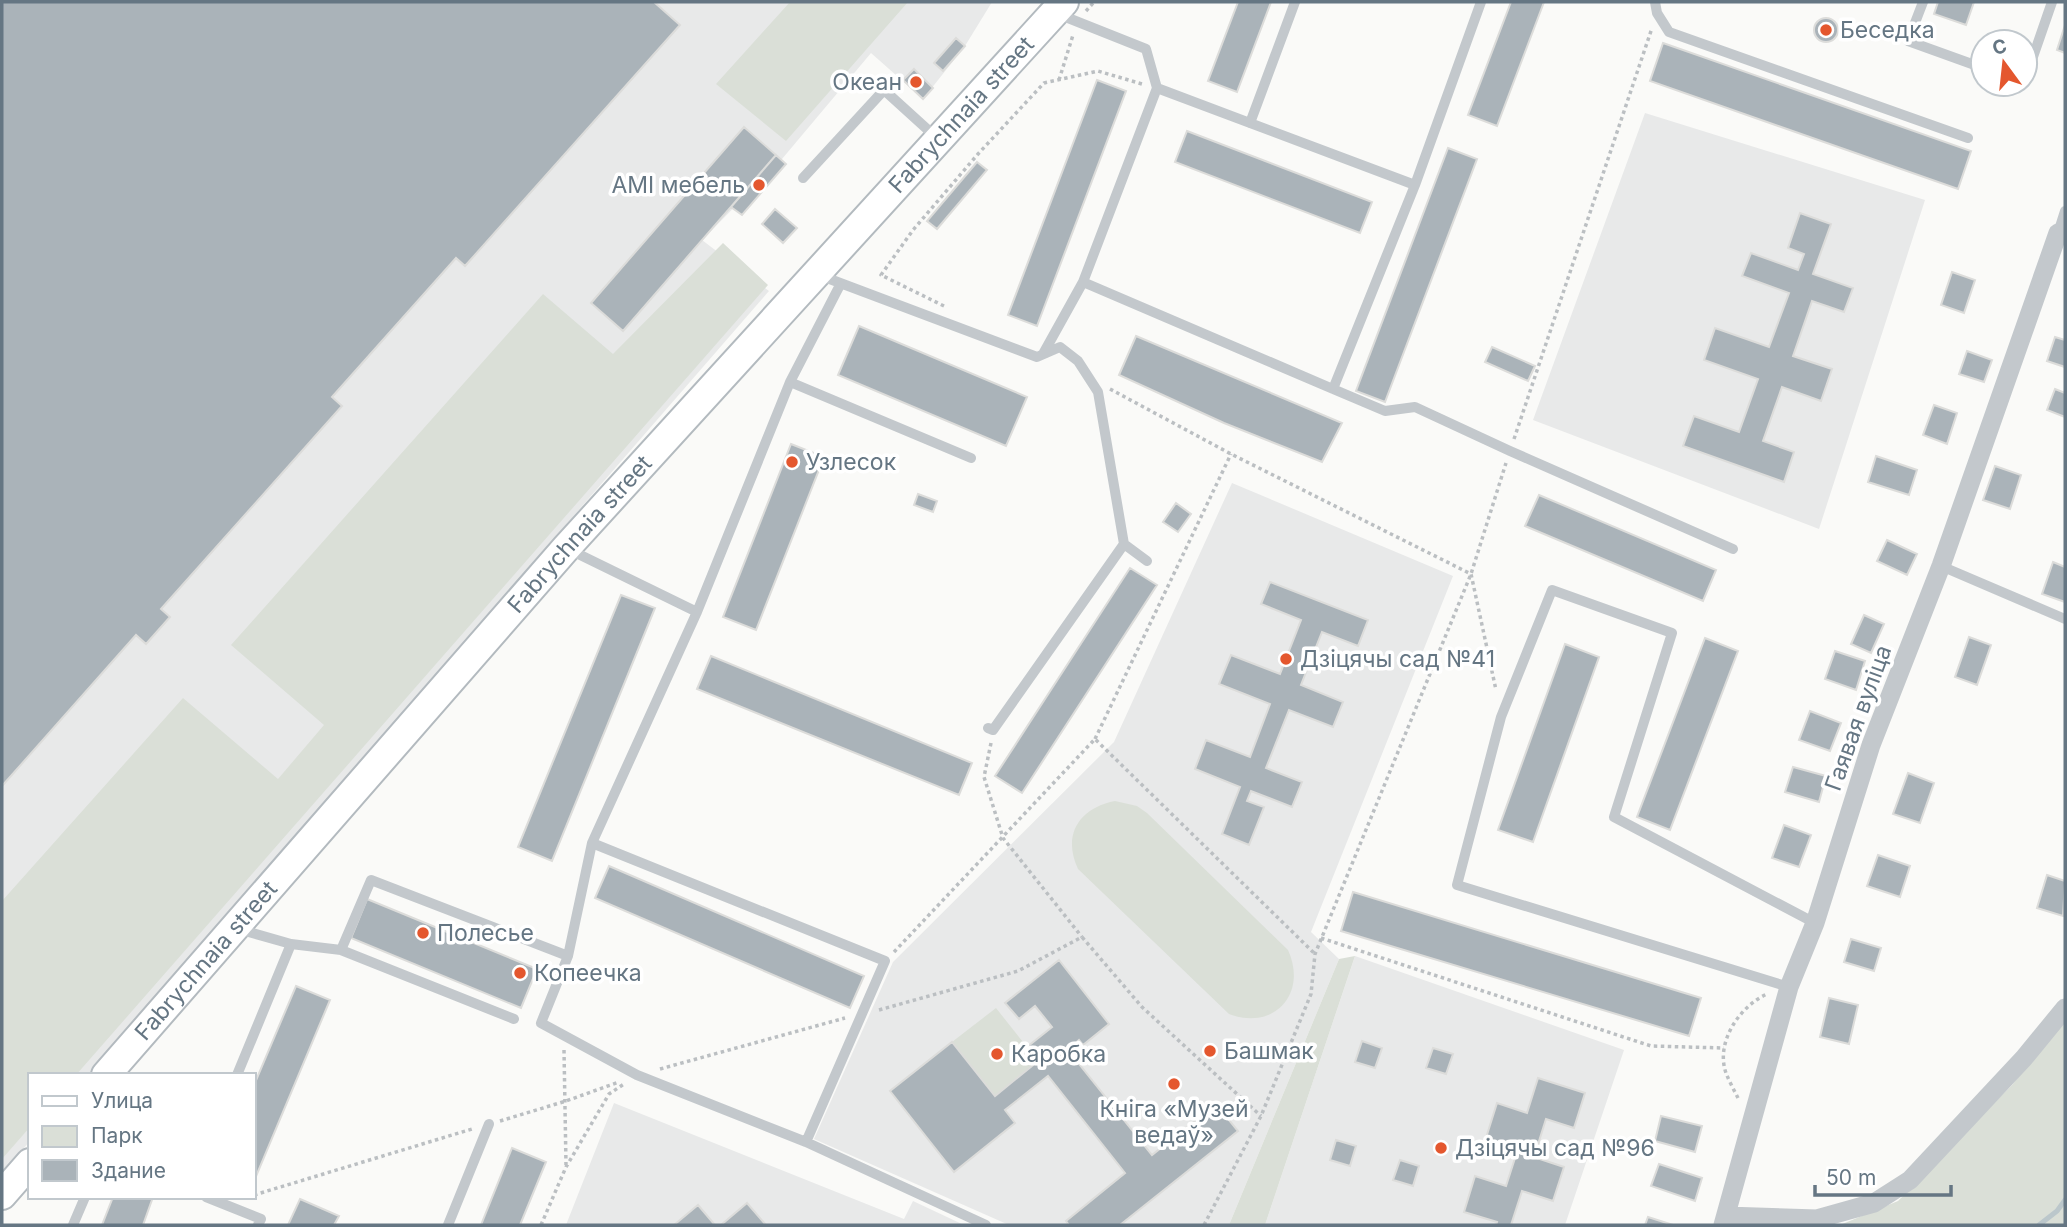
<svg xmlns="http://www.w3.org/2000/svg" width="2067" height="1227" font-family="Inter,sans-serif">
  <rect width="100%" height="100%" fill="#fafaf8"/>
  <path fill="#e8e9e9" d="M2 2H992L965 46 923 99 871 53 782 159 702 240 769 291 88 1075H30V1141L2 1173Z
    M1645 113 1925 200 1819 529 1533 420Z
    M1232 483 1453 576 1311 932 1339 959 1229 1225H1009L814 1139 893 962 1114 742Z
    M1355 956 1624 1050 1565 1225H1265Z
    M614 1103 904 1219 913 1201 964 1225H566Z"/>
  <path fill="#dadfd7" d="M790 2H908L786 141 716 84Z
    M723 243 768 285 76 1075H30V1127L2 1159V901L183 698 278 779 324 725 231 645 543 294 613 354Z
    M1115 801 1137 806 1147 813 1288 950C1308 994 1274 1031 1229 1014L1078 869C1062 835 1079 808 1115 801Z
    M1355 956 1265 1225H1229L1339 959Z
    M996 1008 1038 1061 995 1096 952 1042Z
    M2065 1020V1225H1840L1898 1201 2012 1085Z"/>
  <g fill="none" stroke-linecap="round" stroke-linejoin="round">
    <path stroke="#bbc7cb" stroke-width="5" d="M2039 1225 2057 1211 2065 1200"/>
  </g>
  <path fill="#aab3b9" stroke="#dcdcda" stroke-width="2" d="M2 2H654L680 25 465 266 456 258 332 397 342 406 161 609 170 617 146 644 136 635 2 786Z
    M1238 2H1271L1237 92 1208 81Z
    M1511 2H1544L1497 126 1468 115Z
    M1938 2H1974L1966 25 1934 14Z
    M1814 30a12 12 0 1 1 24 0a12 12 0 1 1-24 0Z
    M2065 25V53L2057 50Z
    M956 38 965 46 943 71 934 63Z
    M1663 43 1971 151 1958 189 1650 81Z
    M914 69 933 88 923 99 903 80Z
    M1097 80 1126 91 1037 326 1008 315Z
    M744 127 776 155 623 331 591 303Z
    M1187 131 1372 202 1360 233 1175 162Z
    M1448 148 1477 159 1385 402 1356 391Z
    M776 155 786 164 742 215 731 207Z
    M977 162 987 170 937 229 927 221Z
    M775 209 797 228 783 243 762 224Z
    M1800 213 1831 224 1813 274 1853 288 1844 312 1812 301 1793 356 1832 369 1821 401 1782 387 1763 441 1794 452 1784 482 1683 446 1694 416 1739 432 1758 379 1704 360 1715 328 1769 347 1789 293 1742 276 1751 253 1798 270 1804 254 1788 248Z
    M1952 272 1975 280 1964 313 1941 305Z
    M859 326 1027 397 1006 446 838 375Z
    M1136 336 1342 423 1322 462 1224 423 1119 375Z
    M2055 337 2065 340V367L2047 361Z
    M1492 347 1535 366 1528 381 1485 362Z
    M1967 351 1992 360 1984 382 1959 374Z
    M2055 389 2065 393V417L2047 410Z
    M1934 405 1957 413 1947 444 1923 435Z
    M791 444 824 457 756 630 723 617Z
    M1876 456 1917 470 1909 495 1868 482Z
    M1995 466 2021 475 2010 509 1983 500Z
    M918 494 937 501 933 512 914 505Z
    M1539 495 1716 570 1703 601 1525 526Z
    M1176 503 1191 514 1178 532 1163 522Z
    M1887 540 1917 554 1907 575 1877 561Z
    M2053 562 2065 567V602L2042 594Z
    M1130 568 1157 585 1022 793 995 776Z
    M1270 582 1368 620 1358 646 1322 632 1301 685 1343 702 1333 727 1289 710 1266 768 1302 782 1292 807 1251 791 1247 801 1264 807 1249 845 1222 834 1240 787 1195 769 1206 740 1250 757 1270 704 1219 684 1231 655 1280 674 1301 620 1261 604Z
    M621 595 655 608 552 861 518 847Z
    M1864 615 1884 624 1871 653 1851 644Z
    M1969 637 1991 645 1977 685 1955 677Z
    M1705 638 1738 651 1670 830 1637 817Z
    M1565 644 1599 657 1533 842 1498 830Z
    M1835 651 1865 661 1856 690 1825 679Z
    M711 656 972 763 959 795 697 689Z
    M1810 711 1841 723 1830 751 1799 740Z
    M1793 767 1826 776 1819 802 1785 792Z
    M1908 773 1934 783 1920 823 1893 814Z
    M1784 825 1811 835 1799 867 1772 858Z
    M1878 855 1910 866 1900 897 1867 886Z
    M609 866 864 976 850 1008 595 898Z
    M2047 875 2065 881 2063 916 2037 908Z
    M1353 892 1701 998 1689 1036 1341 931Z
    M367 899 537 969 521 1008 351 938Z
    M1851 939 1881 948 1874 971 1844 962Z
    M1059 960 1109 1024 1083 1045 1079 1040 1068 1050 1152 1155 1216 1104 1238 1131 1120 1225H1069L1066 1221 1125 1173 1048 1076 1005 1110 1015 1123 954 1172 890 1091 952 1042 995 1096 1038 1061 1027 1047 1052 1027 1035 1006 1019 1019 1005 1003Z
    M296 986 330 1000 254 1181V1085Z
    M1829 998 1858 1005 1849 1044 1820 1037Z
    M1362 1041 1382 1048 1375 1068 1355 1062Z
    M1433 1048 1453 1054 1446 1074 1426 1068Z
    M1538 1078 1585 1093 1574 1128 1546 1119 1534 1157 1564 1167 1553 1201 1522 1191 1511 1225H1496L1497 1222 1464 1212 1475 1176 1506 1186 1517 1152 1485 1141 1497 1103 1527 1113Z
    M1661 1116 1702 1126 1695 1152 1655 1141Z
    M1336 1140 1356 1146 1350 1166 1330 1160Z
    M512 1148 546 1162 520 1225H481Z
    M1400 1160 1419 1166 1413 1186 1393 1180Z
    M1659 1164 1702 1178 1695 1201 1651 1186Z
    M113 1197H153L143 1225H102Z
    M300 1199 339 1216 334 1225H288Z
    M747 1203 766 1225H721Z
    M698 1205 715 1225H674Z
    M1648 1217 1673 1225H1645Z"/>
  <g fill="none" stroke-linecap="round" stroke-linejoin="round">
    <defs>
      <g id="secondary">
        <path id="s1" d="M106 1075 566 548 1064 2"/>
        <path d="M2 1195 30 1163"/>
      </g>
    </defs>
    <use href="#secondary" stroke="#b3babf" stroke-width="32"/>
    <path stroke="#bbbfc2" stroke-width="3.5" stroke-dasharray="3.5 3.5" stroke-linecap="butt" d="M1086 11 1094 2
      M1059 80 1073 35
      M944 306 881 275 913 230 978 154 1044 83 1098 71 1142 84
      M1110 389 1231 454 1471 574 1496 690
      M1514 439 1652 28
      M1095 739 1231 454
      M991 743 984 777 1003 838 1082 937
      M1321 938 1651 1046 1724 1048
      M894 952 1095 739 1315 954
      M879 1010 1018 971 1082 937 1142 1007 1261 1116
      M564 1050 566 1165
      M660 1069 845 1018
      M1738 1098C1734 1090 1729 1081 1726 1073 1715 1042 1740 1006 1767 994
      M500 1121 566 1101 619 1082
      M254 1195 472 1129
      M541 1225 566 1167 609 1094 624 1084
      M1204 1225 1261 1116 1311 994 1315 954 1471 574 1506 463"/>
    <path stroke="#c3c8cc" stroke-width="10" d="M1655 2 1657 13 1669 32 1968 138
      M1923 2 1908 41 1983 68
      M1058 14 1146 49 1157 88 1415 185
      M2025 80 2052 2
      M1250 123 1295 2
      M803 178 884 90 938 139
      M2058 233 2065 211
      M819 275 1037 357 1060 347 1078 361 1098 392 1124 544 1147 561
      M1083 282 1333 389 1415 185 1481 2
      M1043 354 1083 282 1157 88
      M790 382 971 458
      M1333 389 1385 411 1415 407 1510 451 1733 549
      M568 549 697 612
      M1941 566 2065 619
      M988 728 993 730 1124 544
      M592 843 885 961 806 1142
      M238 929 291 944 341 950 371 880 568 956 592 843 697 612 790 382 840 285
      M341 950 514 1019
      M568 956 541 1023 637 1075 806 1142 986 1225
      M1789 987 1457 885 1501 717 1552 590 1672 633 1614 817 1815 923
      M237 1075 291 944
      M206 1197 261 1219 258 1225
      M73 1225 85 1197
      M448 1225 489 1124"/>
    <path stroke="#c3c8cc" stroke-width="19" d="M1726 1216 1817 1219 1874 1203 1910 1180 2024 1058 2065 1008
      M1723 1225 1789 987 1815 923 1871 745 1941 566 2058 233"/>
    <use href="#secondary" stroke="#fff" stroke-width="28"/>
  </g>
  <g fill="#e4572e" stroke="#fff" stroke-width="2.5">
    <circle cx="1826" cy="30" r="7"/>
    <circle cx="916" cy="82" r="7"/>
    <circle cx="759" cy="185" r="7"/>
    <circle cx="792" cy="462" r="7"/>
    <circle cx="1286" cy="659" r="7"/>
    <circle cx="423" cy="933" r="7"/>
    <circle cx="520" cy="973" r="7"/>
    <circle cx="1210" cy="1051" r="7"/>
    <circle cx="997" cy="1054" r="7"/>
    <circle cx="1174" cy="1084" r="7"/>
    <circle cx="1441" cy="1148" r="7"/>
  </g>
  <g text-anchor="middle" dominant-baseline="central" stroke-width="7" stroke-linejoin="round" paint-order="stroke">
    <g font-size="23" fill="#657683" stroke="#fff" text-anchor="start">
      <text x="1840" y="30">Беседка</text>
      <text x="902" y="82" text-anchor="end">Океан</text>
      <text x="745" y="185" text-anchor="end">AMI мебель</text>
      <text x="806" y="462">Узлесок</text>
      <text x="1300" y="659">Дзіцячы сад №41</text>
      <text x="437" y="933">Полесье</text>
      <text x="534" y="973">Копеечка</text>
      <text x="1224" y="1051">Башмак</text>
      <text x="1011" y="1054">Каробка</text>
      <text x="1174" y="1109" text-anchor="middle">Кніга «Музей<tspan x="1174" dy="26">ведаў»</tspan></text>
      <text x="1455" y="1148">Дзіцячы сад №96</text>
    </g>
    <g font-size="23" fill="#657683" stroke="#fff">
      <text stroke="none"><textPath href="#s1" startOffset="1286">Fabrychnaia street</textPath></text>
      <text stroke="none"><textPath href="#s1" startOffset="719">Fabrychnaia street</textPath></text>
      <text transform="translate(1858 718) rotate(-70)">Гаявая вуліца</text>
      <text stroke="none"><textPath href="#s1" startOffset="152">Fabrychnaia street</textPath></text>
    </g>
  </g>
  <rect width="2067" height="1227" fill="none" stroke="#657683" stroke-width="7"/>
  <rect x="28" y="1073" width="228" height="126" fill="#ffffff" stroke="#c1c8cd" stroke-width="2"/>
  <rect x="42" y="1096" width="35" height="10" fill="#ffffff" stroke="#c1c8cd" stroke-width="2"/>
  <text x="91" y="1108" font-size="21" fill="#657683">Улица</text>
  <rect x="42" y="1126" width="35" height="21" fill="#dadfd7" stroke="#c1c8cd" stroke-width="2"/>
  <text x="91" y="1143" font-size="21" fill="#657683">Парк</text>
  <rect x="42" y="1160" width="35" height="21" fill="#aab3b9" stroke="#c1c8cd" stroke-width="2"/>
  <text x="91" y="1178" font-size="21" fill="#657683">Здание</text>
  <g transform="translate(2004 63) rotate(345)"><circle r="33" fill="#ffffff" stroke="#c1c8cd" stroke-width="2"/>
  <path d="M0-5L12 26L0 18L-12 26Z" fill="#e4572e"/>
  <text y="-10" font-size="19" font-weight="bold" text-anchor="middle" fill="#657683">С</text>
  </g>
  <path d="M1815 1185v10h136v-10" fill="none" stroke="#657683" stroke-width="3.5"/>
  <text x="1826" y="1185" font-size="21" fill="#657683" stroke="#ffffff" stroke-width="5" paint-order="stroke">50 m</text>
</svg>
